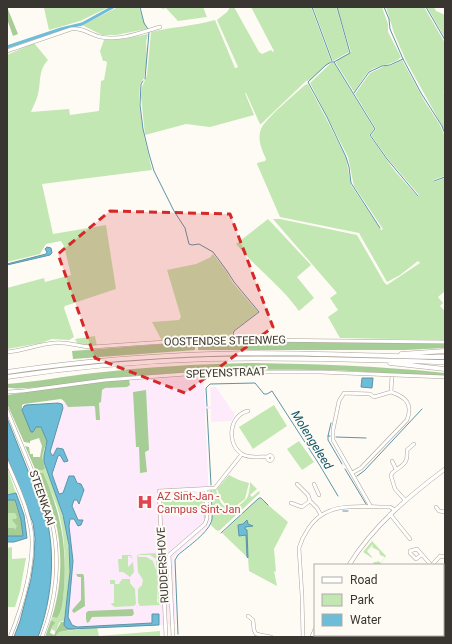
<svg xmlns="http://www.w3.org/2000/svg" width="452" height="644" font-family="Roboto,sans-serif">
  <rect width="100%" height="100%" fill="#fefbf5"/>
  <path fill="#fdebfc" d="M193 374 204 382 205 406H211L210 387H216L235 415 231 421 211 422V409H205L210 521 206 528 176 555 173 559 176 624 159 625V623H152L75 627 70 623 68 617 73 561 69 526 70 519H74L77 524 78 520 72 506 74 500H77L80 504 83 489 77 483 63 493 59 494 52 476 58 456 60 455 64 462 68 461 63 449 53 456 50 452 63 408 62 387 105 380Z"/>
  <path fill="#c2e7b2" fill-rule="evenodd" d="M47 7H109L80 21 49 30 44 8Z
    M118 7H139L143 20 147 29 116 35H102L82 25Z
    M162 7H203L207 17 178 21 166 8 162 9Z
    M230 7H234L259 52 262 54 271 50 273 52 274 51 251 7H311L331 61 310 80 306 81 261 124H260L246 93H245L254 115 210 127 186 124 145 135 141 96 142 87 147 75 151 32C172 27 194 26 215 20L235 68H236L238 67 217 20 227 12Z
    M313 7H336L349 52 333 61Z
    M337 7H382L388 24V32L401 57C393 66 379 64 369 71 363 77 359 86 354 92L336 63 337 60 351 52Z
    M386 7H424L445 43V90L443 92 445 96V131L406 61 394 33Z
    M427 7H434L436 11 445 15V38Z
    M148 34 146 42 147 59 144 78 140 84 139 104 144 136 152 170 42 184 53 234 106 225 116 289 65 306 64 308 74 337 69 340 52 339 41 343 7 349V288L44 278 45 282 71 275 64 246 61 241 46 244 40 254 7 262V55L34 43 48 60C38 70 41 83 38 94 37 100 33 106 31 112L69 109 70 115 99 111 101 81 104 80 107 63 106 61H103L100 51 104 40 124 39Z
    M402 60 425 102 440 125 445 137V176L433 180 434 182 445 178V291L438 297 443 303 440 306 445 311V340L340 338 328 317 338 310 330 298 337 293 273 219H280L357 235 384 282 387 285 420 263 418 261 400 275 387 282 359 233 280 217 257 164V163L265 161 266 159C262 150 257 140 261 129 265 119 295 94 305 85L308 84 329 124 346 158 351 185 381 230 383 229 354 186 348 157 310 83 331 63H334L374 129 369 135 394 170 418 197 419 195 389 160 371 135 376 129 355 94 370 73 385 66H390Z
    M268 219 311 265 297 277 314 298 299 311C281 286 256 268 236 244Z
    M213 254 226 271 233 283 258 312 233 331 232 334 236 339 162 341 152 322 179 320 181 317 167 270 196 264 211 257V256Z
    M95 336 97 346 85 345 77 343 75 339Z
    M274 405 287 426 253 449 239 427Z
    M299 441 314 462 302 470 287 449Z
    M47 444 44 456V462C56 496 70 528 70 564 70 583 66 603 64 622L62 621 59 623 55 635V631L51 629 55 622 51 620 52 617 57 618C63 611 63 598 64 589 66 558 65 520 51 492 48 485 44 479 41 473H37L35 469 37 470H43L45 467 42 456Z
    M7 468 16 493 7 495Z
    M229 475 239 480 249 483 245 499 236 506 226 505 221 499 217 489Z
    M250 482 257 489 250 495 252 497 259 491 260 493 219 531 216 530 211 525 213 510 212 491 216 489C217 494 219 500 222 504 229 513 242 505 247 498 249 494 250 488 250 482Z
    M204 496 205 518H204L203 511 163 512 162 498Z
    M259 498 261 499 288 522 274 549 276 572 274 571 277 586 249 571 248 558 222 533Z
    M14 499 23 533 7 536V500Z
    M372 541 386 556 380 565H372L374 562H377L378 561 381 563 385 557 380 555 379 551 372 547 373 544 367 551 372 557V558L363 552Z
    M12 547V559L26 558 20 591 15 607H7V548Z
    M158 553 160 605 140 606 138 603V589L142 585 143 580 138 572 137 556 140 554ZM139 555H150L156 559 158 602 157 603V573L153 561 146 557H138Z
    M122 555H131L133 560 130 556H128V567L133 562 134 572 130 577 123 572H119L118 559H122Z
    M122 579H130V583L135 589 136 604 134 606 115 607 112 605 111 603H114V584H110V580H115V584H119Z
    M97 627 99 636 160 631V637H100L99 636 93 637H55L59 632Z"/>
  <path fill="#a6cd95" d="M7 7 18 34 13 36 7 19Z
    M290 341 445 343V348L405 350H198V343Z
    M176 343 195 344V350L73 359 72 351Z
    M249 363C315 364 380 366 445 373V376C401 375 356 370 312 370 248 369 184 372 121 377 104 378 16 393 7 387V384C36 382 65 376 94 373 146 367 197 364 249 363Z
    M128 379 129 380 130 385 127 387 105 388 102 390 101 402 99 403 100 420H96L95 407 94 406 68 407 64 401 61 399 24 404 22 405V410L31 431H34L36 427H41L47 441 42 456 45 468 43 470H37L35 469 25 446 29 447 30 454H33V457H40L42 446 39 438 30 441V443L24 442 8 406 7 395 105 380Z
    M146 390 149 450 145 452 147 472 140 473 139 447H136L133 392Z
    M37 473H43C61 513 67 545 64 589 63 598 63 611 57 618L52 617C62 586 63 551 55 519 51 504 44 488 37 473Z
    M14 499 21 520 23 536H7V528H14L15 530 17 526 12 520 13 519H16L17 517 15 513H7V500Z
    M76 574H83L84 576 85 606 74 613 72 611 73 609 81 600V577H78Z
    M133 609 134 614 132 616 92 617 89 622 87 623 86 619V613L88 611Z
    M51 620 55 622V623L52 627 50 633 54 635 61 622H64L65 628 70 629H77L59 632 55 637H45Z"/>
  <path fill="#6dbdd9" stroke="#5d94a7" d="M47 247 51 248 52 253 50 255 7 265V264L46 254 47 252 45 249Z
    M362 378H373L372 388 361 387Z
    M58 403 62 404 63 408 50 452 53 456 57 448 63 449 68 461 64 462 60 455 58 456 52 474 59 494 63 493 69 476H74L77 483 81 484 84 490 79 504 77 500H74L72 506 78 520H83L81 525 78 526 74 519H70L69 526 73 561 68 617 72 625 77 627 152 623V614H159V625L70 629 66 628 64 625 70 572 69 545 63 515 44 462V456L47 441 41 427H36L33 432H31L22 410 24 406 26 405Z
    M7 418 46 516C56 555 52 599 38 637H14L20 621 31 579 34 558 35 538 33 523 7 457Z
    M16 493 24 515 27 538 14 542H7V536H23L21 520 15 500H7V495Z
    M247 520 248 524 253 526 245 527V529L247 530 248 558 247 557 246 535 239 536 238 525 243 524Z"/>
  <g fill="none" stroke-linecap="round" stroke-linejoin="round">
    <path stroke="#5d94a7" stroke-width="1" d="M140 7 144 23 148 29
      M312 7 332 61
      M337 7 350 53 334 62 375 129 370 135 387 159 418 196
      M384 7 389 19 390 29 403 59 421 93 442 126 445 134
      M426 7 445 40
      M334 62H331L326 65 308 82 327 117 346 157 349 167 351 183 380 228
      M145 79 149 32
      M143 81 141 84 140 105 143 129 149 154 154 171 174 211 185 228 189 244 192 245 199 244 213 252 227 271 234 282 259 312 234 331 233 334 236 338
      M445 91 444 92 445 94
      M354 93 369 72 382 66 390 65 403 59
      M434 181 445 177
      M207 406 206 388 210 384 255 383 264 394H267L272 391 319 464 338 496
      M207 409 211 485
      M328 436V440L342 464
      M330 436H328L331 423
      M336 437 366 438
      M345 469 366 504
      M357 476 364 471 422 409
      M343 511H348
      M221 533 259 498H261L268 505
      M178 634 175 560 178 555C187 547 210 532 212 519 213 510 211 500 211 491
      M358 635 360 637
      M343 637V635
      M438 637 445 636"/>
    <path stroke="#6dbdd9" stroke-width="3" d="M7 47 61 29 82 24 113 7"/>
    <defs>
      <path id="minor" d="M7 51 71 29C83 27 90 35 101 37 121 41 142 32 160 27
        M7 352C23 351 38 344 54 343 67 341 79 347 92 347L179 341 250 340 445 342
        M7 392 23 391 105 380 186 374 228 372H320L445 377
        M7 410C17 435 28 460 38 486 43 498 49 510 52 523 61 560 56 602 42 637
        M248 411C229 415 226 444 242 454 250 459 259 456 267 457
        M267.5 458a2.5 2.5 0 1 1 5 0a2.5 2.5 0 1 1-5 0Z
        M392 461 396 469
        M7 462C16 483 27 506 31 529 36 560 22 608 10 637
        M352 473 361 468 407 420C413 404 406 397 391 392L392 375
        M297 484 308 495 310 501 317 508 321 515
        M314 484 319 495
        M405 500 395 489 391 476 392 473C403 464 408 465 407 450L414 444
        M291 503 302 507 310 501
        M371 507 333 440V430L339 401 344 393 370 394 374 397 391 392
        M436 507 439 511 445 512
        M390 514 410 539
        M421 555 416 559 410 553V551L417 549 431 565
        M432 565 440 556 445 557
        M443 584 445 586
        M443 594 445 591
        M248 616 253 620 254 630 256 634 271 637
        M443 618 445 615
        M443 629H445
        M166 637 159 491 215 488 242 454
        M173 637 169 555 205 524 207 518 206 489
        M303 637 302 596 299 548C301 541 304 535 308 529 326 500 361 507 390 507L395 510
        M340 637V635"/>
      <path id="major" d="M349 565C373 526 409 496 445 469
        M312 637 315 630"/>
      <path id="highway" d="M401 354 445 351
        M390 363 445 369
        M7 372C88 360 170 354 251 353 316 353 380 356 445 357
        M7 377C74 367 142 361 209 359 288 357 366 360 445 362"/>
    </defs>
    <use href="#minor" stroke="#aba396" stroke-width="4"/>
    <use href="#major" stroke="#aba396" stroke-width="4.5"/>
    <use href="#highway" stroke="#aba396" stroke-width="5"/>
    <use href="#minor" stroke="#fff" stroke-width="3"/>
    <use href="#major" stroke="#fff" stroke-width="3.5"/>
    <use href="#highway" stroke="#fff" stroke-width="4"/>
  </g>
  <path fill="#d62828" fill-opacity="0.2" stroke="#d62828" stroke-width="3" stroke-dasharray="8 5" stroke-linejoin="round" d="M110 211 230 214 273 327 185 393 95 358 58 254Z"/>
  <defs>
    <symbol id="hospital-bare" viewBox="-9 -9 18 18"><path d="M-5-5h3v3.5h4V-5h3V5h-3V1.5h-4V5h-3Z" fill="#e0444e" stroke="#fefbf5" stroke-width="2.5" paint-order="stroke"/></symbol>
  </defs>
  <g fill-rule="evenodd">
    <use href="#hospital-bare" x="134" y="491" width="22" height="22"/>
  </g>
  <g text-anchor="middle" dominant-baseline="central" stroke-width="4" stroke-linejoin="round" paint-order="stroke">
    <g font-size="11" fill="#393631" stroke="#fefbf5">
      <text transform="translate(225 341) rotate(-1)">OOSTENDSE STEENWEG</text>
      <text transform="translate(226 373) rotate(-2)">SPEYENSTRAAT</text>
      <text transform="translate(42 498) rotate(71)">STEENKAAI</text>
      <text transform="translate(163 565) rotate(-93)">RUDDERSHOVE</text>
    </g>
    <g font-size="11" fill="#be3a42" stroke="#fefbf5" text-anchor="start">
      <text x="157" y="496">AZ Sint-Jan -<tspan x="157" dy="13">Campus Sint-Jan</tspan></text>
    </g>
    <g font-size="12" font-style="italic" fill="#135669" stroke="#fefbf5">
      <text transform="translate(312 440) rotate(58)">Molengeleed</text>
    </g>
  </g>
  <rect width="452" height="644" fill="none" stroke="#393631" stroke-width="16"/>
  <rect x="314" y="564" width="130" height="72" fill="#fefbf5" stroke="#afaca7"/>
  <rect x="322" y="577" width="20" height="6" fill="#ffffff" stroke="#afaca7"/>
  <text x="350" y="584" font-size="12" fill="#393631">Road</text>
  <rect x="322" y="594" width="20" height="12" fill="#c2e7b2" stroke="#afaca7"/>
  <text x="350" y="604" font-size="12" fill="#393631">Park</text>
  <rect x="322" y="614" width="20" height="12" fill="#6dbdd9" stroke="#afaca7"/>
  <text x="350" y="624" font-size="12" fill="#393631">Water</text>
</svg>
